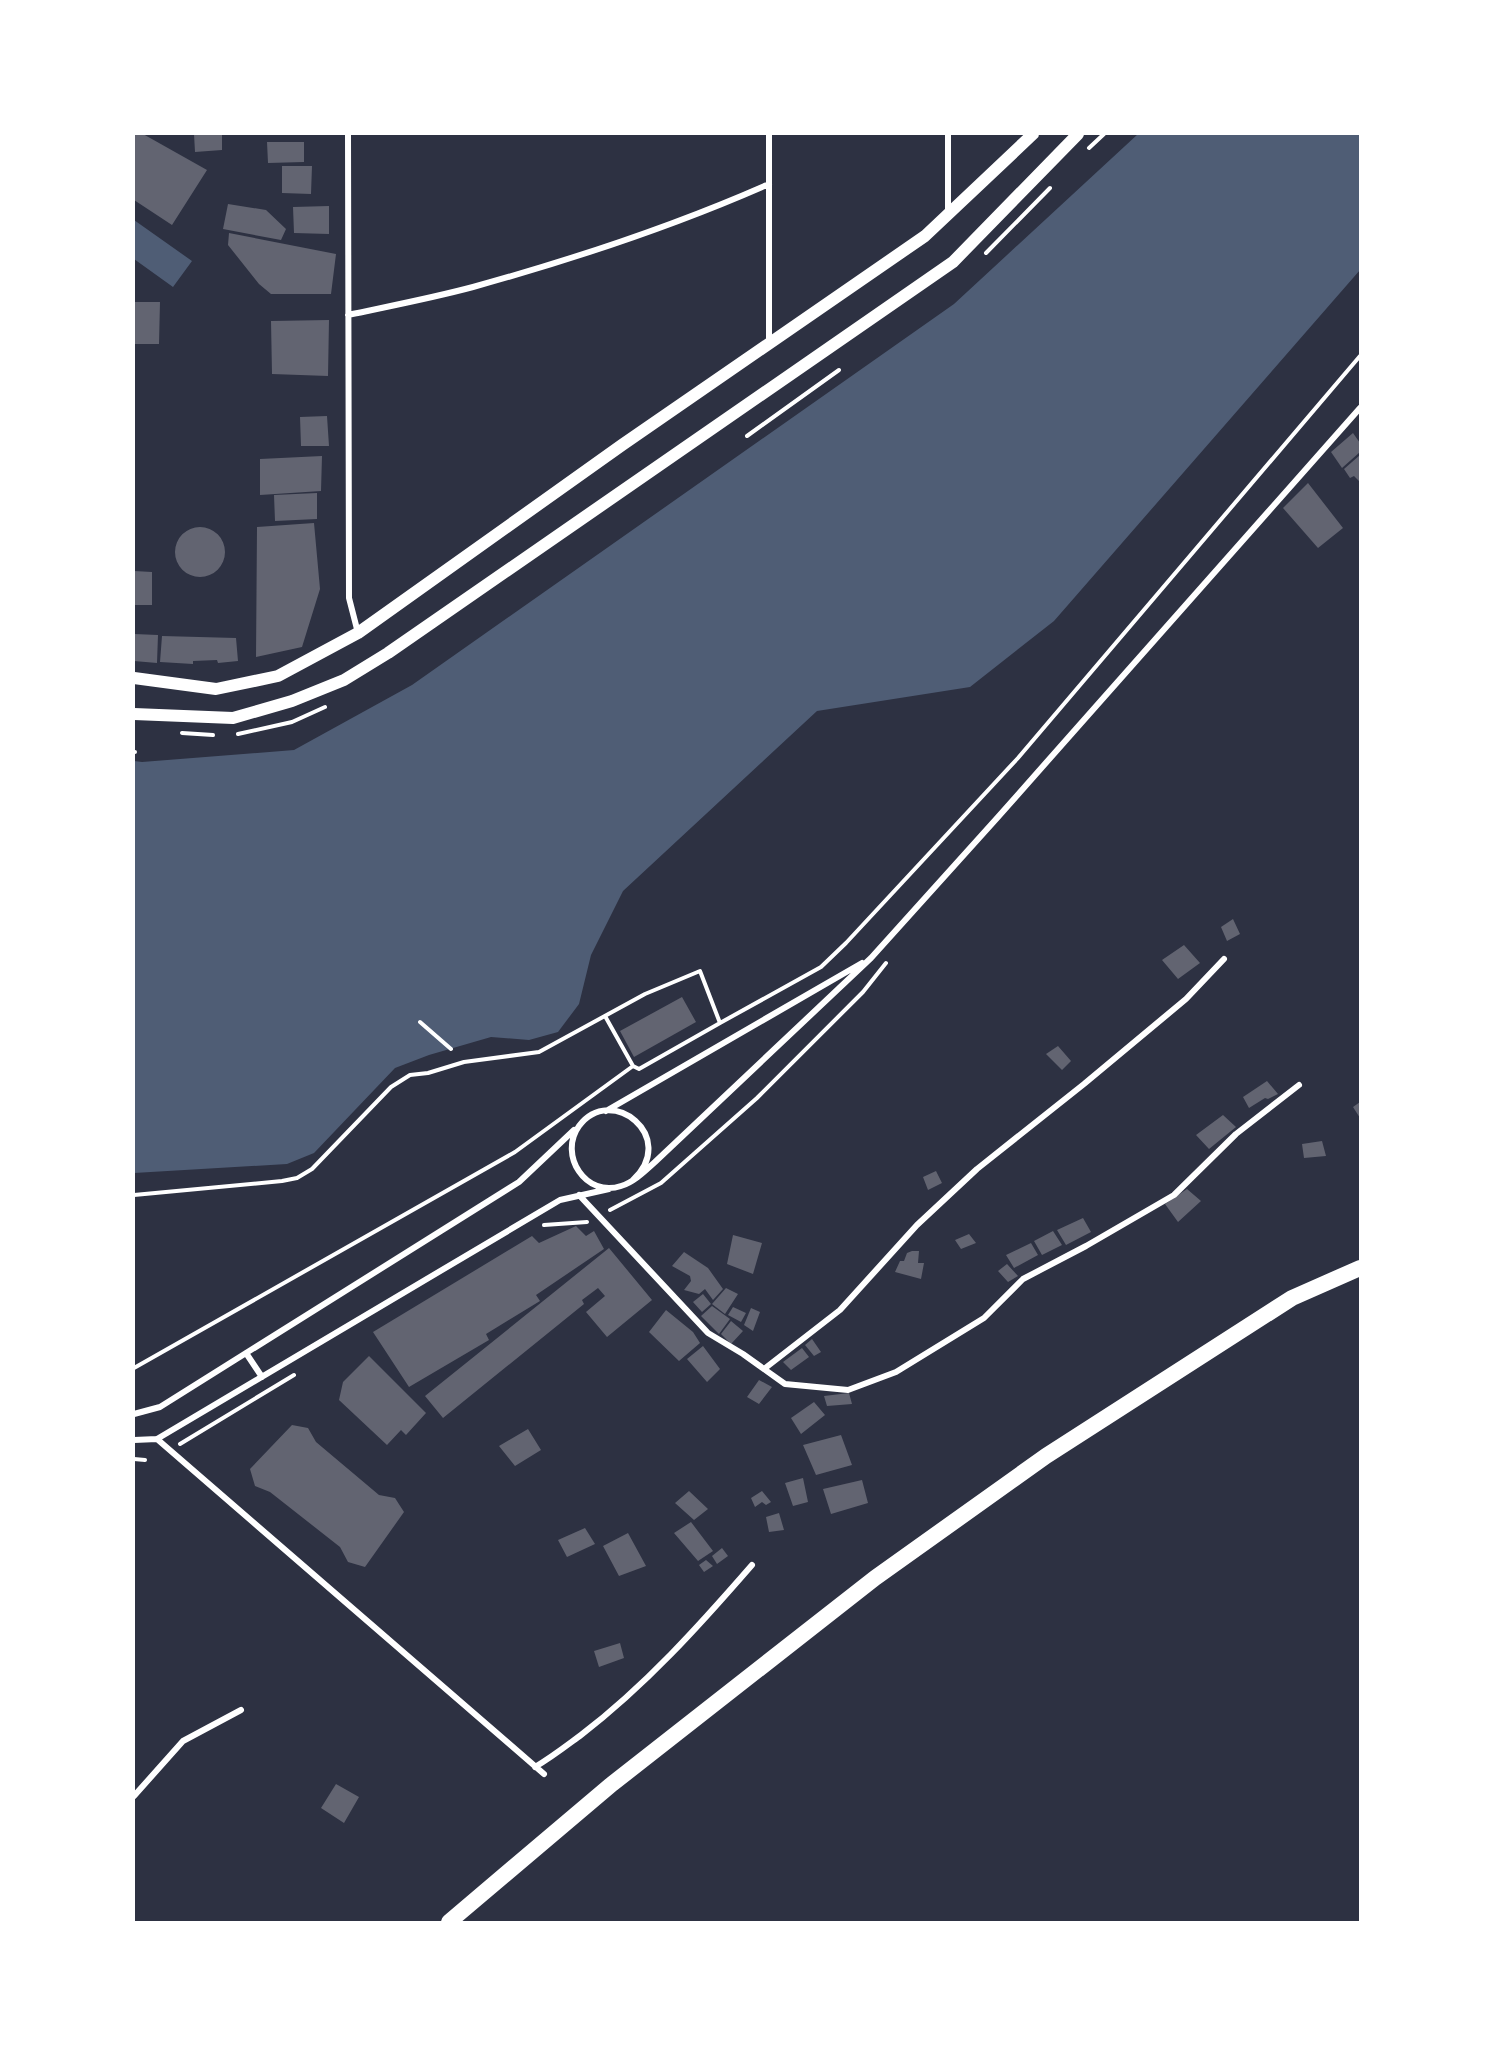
<svg xmlns="http://www.w3.org/2000/svg" width="1494" height="2056" font-family="Quicksand,sans-serif">
  <rect width="100%" height="100%" fill="#2d3142"/>
  <path fill="#4f5d75" d="M1138 134H1360V270L1054 621 970 687 817 711 623 891 591 955 579 1004 558 1032 529 1040 491 1037 429 1055 395 1068 314 1153 287 1164 134 1173V761L142 762 294 750 412 685 954 304Z
    M134 220 192 261 173 287 134 259Z"/>
  <path fill="#626471" d="M134 134H143L207 170 172 225 134 200Z
    M194 134H222V150L195 152Z
    M267 142H304V162L268 163Z
    M282 166H312L311 194 282 193Z
    M228 204 266 210 286 229 281 240 223 229Z
    M329 206V234L294 233 293 207Z
    M229 233 336 254 331 294H271L259 284 228 245Z
    M134 302H160L159 344H134Z
    M329 320 328 376 272 374 271 321Z
    M327 416 329 446H301L300 417Z
    M1353 433 1360 443V452L1342 468 1331 452Z
    M1360 455V482L1354 476 1350 478 1344 469Z
    M322 456 321 491 260 495V459Z
    M1308 483 1343 528 1318 548 1283 508Z
    M317 493V519L275 521 274 495Z
    M314 523 320 589 302 647 256 657 257 527Z
    M175 552a25 25 0 1 1 50 0a25 25 0 1 1-50 0Z
    M134 571 152 572V605H134Z
    M134 634 158 635 157 663 134 661Z
    M162 636 236 638 238 661 218 663 217 660 193 661V664L160 662Z
    M1233 919 1240 934 1227 941 1221 927Z
    M1184 945 1200 963 1178 979 1162 960Z
    M682 997 696 1022 634 1057 620 1031Z
    M1058 1046 1071 1061 1062 1070 1046 1054Z
    M1267 1081 1278 1094 1268 1099 1265 1098 1249 1108 1243 1097Z
    M1360 1102V1118L1353 1107Z
    M1223 1115 1236 1127 1209 1149 1196 1135Z
    M1322 1141 1326 1156 1304 1158 1302 1144Z
    M936 1171 942 1183 928 1190 923 1177Z
    M1187 1189 1201 1201 1178 1222 1165 1204Z
    M1083 1218 1091 1232 1066 1245 1057 1230Z
    M576 1226 586 1236 594 1231 604 1249 536 1295 540 1301 486 1334 489 1340 409 1387 373 1332 532 1236 539 1243Z
    M1053 1231 1062 1245 1042 1255 1034 1241Z
    M969 1234 976 1243 961 1249 955 1240Z
    M733 1235 762 1243 753 1274 727 1264Z
    M1031 1243 1038 1255 1014 1268 1006 1255Z
    M609 1248 652 1300 607 1337 586 1312 605 1296 598 1288 582 1300 584 1304 443 1418 425 1396Z
    M912 1251H919L918 1263H924L921 1279 895 1272 900 1261H904L907 1253Z
    M684 1252 708 1268 723 1289 713 1300 705 1289 699 1294 684 1290 691 1281 690 1276 672 1266Z
    M1007 1264 1018 1276 1008 1282 998 1271Z
    M726 1288 738 1294 725 1314 712 1304Z
    M703 1294 711 1304 702 1312 693 1302Z
    M712 1306 730 1319 719 1334 701 1316Z
    M733 1307 746 1313 741 1322 728 1315Z
    M751 1308 760 1312 753 1331 744 1325Z
    M666 1310 693 1332 700 1343 679 1361 649 1332Z
    M731 1321 743 1331 731 1344 721 1334Z
    M812 1339 821 1352 814 1356 805 1345Z
    M703 1346 720 1369 707 1382 687 1359Z
    M802 1348 809 1357 791 1370 783 1362Z
    M369 1356 426 1413 406 1435 401 1430 387 1445 339 1400 343 1382Z
    M759 1380 772 1387 759 1404 747 1397Z
    M849 1393 852 1404 827 1406 824 1396Z
    M814 1402 825 1415 801 1434 791 1418Z
    M292 1425 308 1428 316 1442 379 1495 395 1498 404 1512 365 1567 348 1562 340 1547 270 1492 255 1486 250 1469Z
    M528 1429 541 1450 515 1466 499 1446Z
    M841 1435 852 1465 816 1475 803 1445Z
    M803 1478 808 1502 793 1506 785 1483Z
    M862 1480 868 1503 831 1514 823 1489Z
    M689 1491 708 1509 694 1520 675 1503Z
    M762 1491 771 1502 766 1505 762 1502 755 1507 751 1498Z
    M779 1513 784 1530 769 1532 766 1517Z
    M691 1522 713 1551 698 1561 674 1533Z
    M585 1528 595 1544 567 1557 558 1540Z
    M628 1533 646 1566 619 1576 603 1546Z
    M722 1548 728 1556 717 1564 712 1556Z
    M706 1560 713 1566 704 1572 699 1565Z
    M620 1643 624 1658 599 1667 594 1651Z
    M336 1784 359 1797 344 1823 321 1808Z"/>
  <g fill="none" stroke-linecap="round" stroke-linejoin="round">
    <path stroke="#fff" stroke-width="4" d="M1089 148 1104 134
      M986 253 1050 188
      M747 436 839 370
      M182 733 213 735
      M238 734 292 722 325 707
      M134 752H135
      M605 1016 633 1066
      M420 1022 451 1049
      M720 1023 821 967 846 943 1018 758 1360 356
      M134 1195 282 1181 297 1178 312 1169 391 1087 410 1075 428 1073 464 1062 539 1052 645 994 700 971 720 1023 639 1069 633 1066
      M610 1210 661 1183 757 1098 863 992 886 963
      M544 1225 587 1222
      M134 1368 515 1152 633 1066
      M180 1444 294 1375
      M134 1459 145 1460"/>
    <path stroke="#fff" stroke-width="6" d="M348 134 349 598 358 633
      M769 134V343
      M948 134V214
      M348 315C390 306 432 298 473 287 574 259 674 226 769 184
      M606 1111 862 963
      M633 1180C679 1137 611 1083 579 1126 558 1155 586 1198 621 1186 634 1182 645 1171 655 1162L871 958 998 817 1360 408
      M579 1195 708 1333 743 1354 785 1384 848 1390 896 1372 984 1318 1023 1279 1086 1246 1174 1195 1236 1134 1299 1085
      M246 1353 262 1377
      M764 1369 840 1310 917 1225 977 1169 1084 1084 1186 999 1224 959
      M134 1414 160 1407 519 1182 574 1130
      M157 1439 544 1774
      M134 1440 157 1439 560 1200 609 1189
      M535 1767C552 1757 566 1746 581 1735 645 1686 699 1626 752 1565
      M134 1796 183 1741 241 1710"/>
    <path stroke="#fff" stroke-width="12" d="M134 678 216 689 278 676 358 633 622 445 925 236 1033 134
      M134 714 233 718 292 701 344 680 388 653 953 262 1078 134"/>
    <path stroke="#fff" stroke-width="16" d="M449 1922 612 1784 875 1578 1046 1456 1292 1298 1360 1268"/>
  </g>
  <rect width="1494" height="2056" fill="none" stroke="#ffffff" stroke-width="270"/>
</svg>
